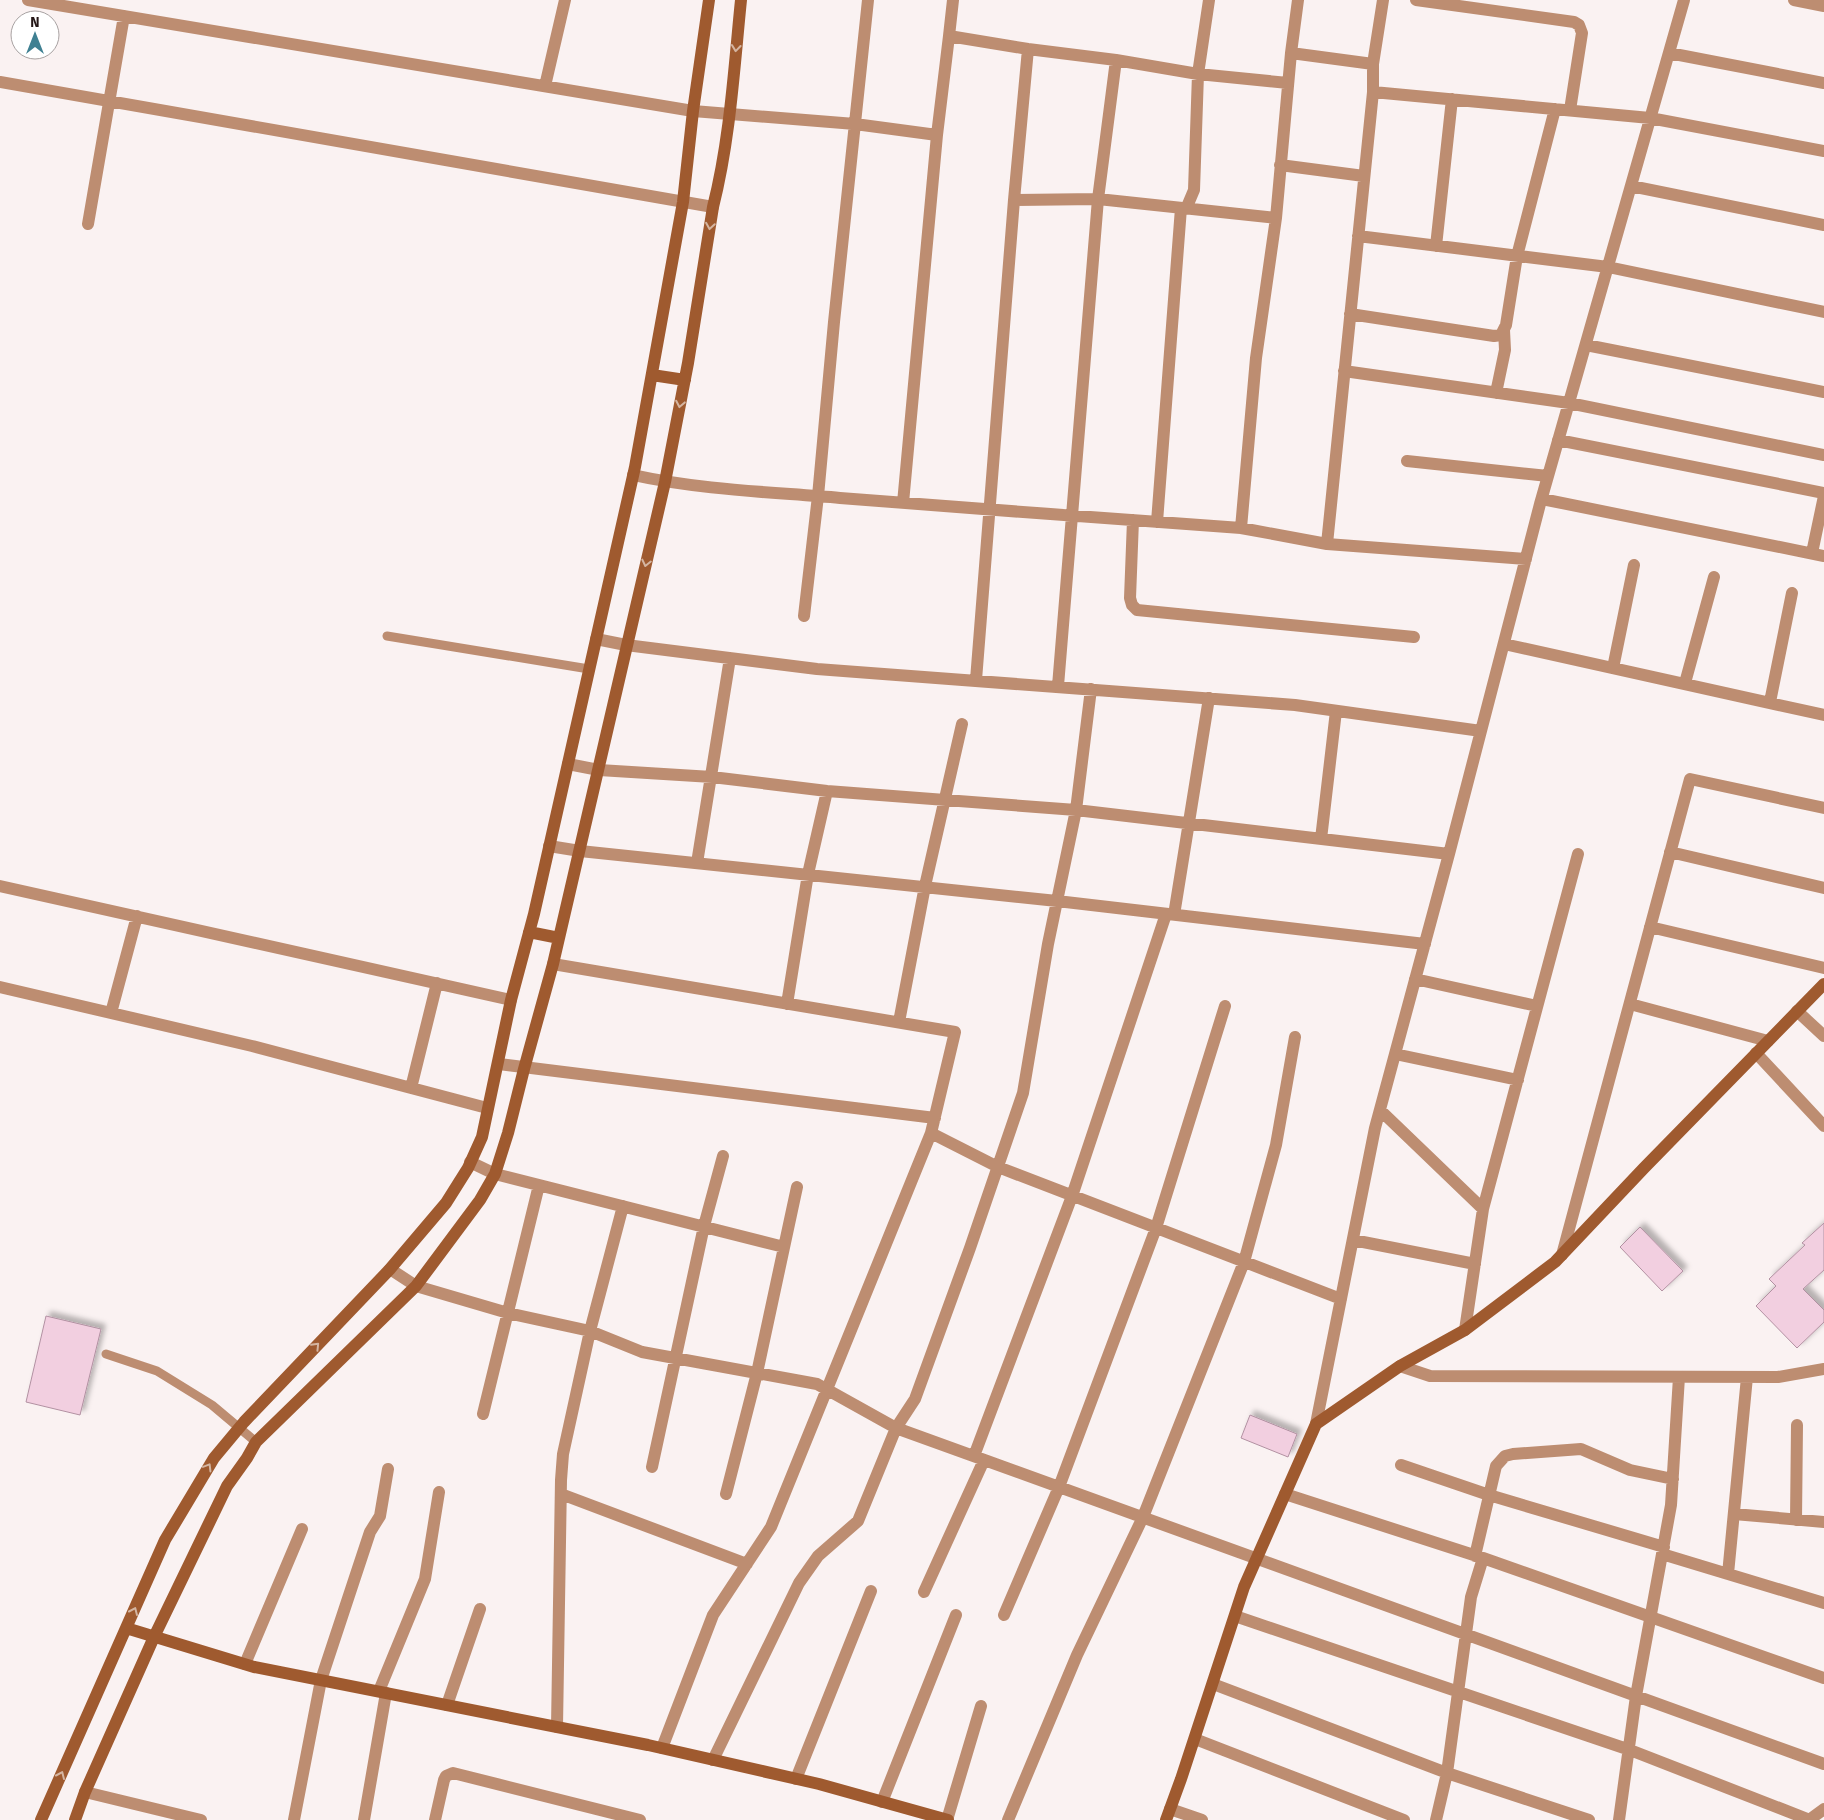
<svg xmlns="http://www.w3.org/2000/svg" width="1824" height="1820" viewBox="0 0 1824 1820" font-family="'Fira Sans',sans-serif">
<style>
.building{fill:#f2cfe0;stroke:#b291a2;filter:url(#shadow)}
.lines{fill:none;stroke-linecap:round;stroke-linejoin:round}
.lane{stroke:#bd8d71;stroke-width:9}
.street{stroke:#bd8d71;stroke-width:12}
.secondary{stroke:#9f5a2f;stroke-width:12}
.oneway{stroke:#d4b5a1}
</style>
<defs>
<filter id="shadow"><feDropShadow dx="4.5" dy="-4.5" stdDeviation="2.5" flood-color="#0004"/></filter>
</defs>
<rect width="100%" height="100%" fill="#faf2f2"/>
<path class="building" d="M1824 1223V1270L1803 1289 1824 1310V1322L1797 1348 1756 1306 1776 1286 1769 1279 1805 1245 1802 1243Z
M1640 1227 1683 1271 1662 1291 1620 1247Z
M46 1316 101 1329 80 1415 26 1402Z
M1250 1415 1297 1434 1288 1457 1241 1438Z"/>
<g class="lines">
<path class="lane" d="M387 636 589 669
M106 1354 157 1371 212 1405 256 1442"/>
<path class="street" d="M28 0 693 111 855 124 937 135
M1416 0 1574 22 1579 25 1582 33 1570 110
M1794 0 1824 6
M949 36 953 0
M1291 53 1298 0
M1669 53 1824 83
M1373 64 1383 0
M0 82 713 207
M545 86 565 0
M1280 165 1364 176
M1631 186 1824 225
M1014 200 1028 49
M1186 209 1194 190 1198 74 1209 0
M88 224 124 16
M1358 236 1608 267 1824 312
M1436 246 1452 99
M1350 314 1494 336 1501 335 1506 325 1517 256 1555 109
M1586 345 1824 392
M1344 371 1569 403 1824 455
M1496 393 1505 350 1504 330
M1558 440 1824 493
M1407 461 1548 476
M633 475C701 490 772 492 840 498 974 509 1107 518 1241 528L1256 358 1276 218 1291 53 1373 64V92L1650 118 1824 151
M1542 499 1824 556
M903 503 937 135 949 36 1028 49 1116 60
M1133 520 1130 598 1132 605 1137 610 1414 637
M1157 522 1181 208
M1241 528 1327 544 1373 92
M1327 544 1526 559
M1812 553 1824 496
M804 616 818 496 834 322 868 0
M596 639 626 645 817 669 1295 705 1481 731
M1504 644 1824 715
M1613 668 1634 565
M976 680 1014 200 1098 199 1116 60 1198 74 1288 83
M1685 683 1714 577
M1058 686 1098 199 1276 218
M1770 702 1792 593
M568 764 599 770 712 777 827 791 1076 810 1449 854
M1321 839 1336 711
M549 846 580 851 1057 901 1425 944
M1670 852 1824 888
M697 863 730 658
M0 886 511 1000
M1174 915 1209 698
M1650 927 1824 968
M553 964 955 1032 931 1133 998 1167 1341 1299
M1415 979 1537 1006
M0 987 252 1046 487 1108
M787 1004 808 874 827 791
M1630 1004 1768 1041
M1797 1011 1824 1036
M111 1013 137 916
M899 1022 925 886 962 724
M1756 1053 1824 1126
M1395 1054 1518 1080
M499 1064 935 1118
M411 1088 437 983
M1380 1110 1483 1209 1578 854
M470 1162 495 1174 784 1247
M1353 1240 1475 1264
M1562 1255 1690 779 1824 808
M390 1269 416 1286 508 1313 590 1331 642 1352 817 1384 896 1428 915 1399 970 1248 1023 1093 1048 944 1076 810 1091 689
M1465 1330 1483 1209
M1400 1366 1430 1376 1778 1377 1824 1369
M483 1414 539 1185
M1316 1424 1375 1128 1449 854 1540 504 1684 0
M974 1456 1072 1196 1166 914
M1401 1465 1489 1495 1664 1547
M652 1467 704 1226 723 1156
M561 1494 747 1564
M726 1494 757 1373 797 1187
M1285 1494 1483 1558
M1734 1514 1824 1522
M1796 1520 1797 1425
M1662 1554 1824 1603
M1475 1556 1496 1466 1505 1456 1513 1454 1581 1449 1630 1470 1673 1479
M1728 1574 1747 1377
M924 1592 984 1460
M1004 1615 1059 1487 1156 1228 1225 1006
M1235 1616 1630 1750 1810 1820
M245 1664 302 1529
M1213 1684 1447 1773 1589 1820
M379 1691 425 1579 439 1492
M447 1705 480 1609
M557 1727 561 1480 563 1454 590 1331 623 1206
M1195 1739 1404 1820
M662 1748 713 1615 771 1527 931 1133
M713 1760 799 1583 818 1556 858 1521 896 1428 1824 1764
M796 1779 871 1591
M85 1792 201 1820
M882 1802 956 1615
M1170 1809 1202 1820
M294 1820 321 1680 370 1532 380 1516 388 1469
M364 1820 386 1693
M435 1820 444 1780 446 1776 453 1773 640 1820
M947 1820 981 1706
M1008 1820 1077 1655 1143 1517 1244 1262 1276 1145 1295 1037
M1436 1820 1447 1773 1471 1597 1483 1558 1824 1678
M1619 1820 1636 1696 1671 1505 1679 1377
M1809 1820 1824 1809"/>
<path class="secondary" d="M652 375 685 380
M529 932 559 938
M126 1628 254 1667 648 1745 819 1784 948 1820
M41 1820 165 1540 214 1458 244 1422 390 1269 446 1203 468 1168 482 1137 511 1000 534 914 635 467 683 202 693 111 709 0
M75 1820 85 1792 154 1637 227 1486 247 1458 256 1442 416 1286 480 1200 495 1174 508 1133 524 1069 553 964 665 482 688 363 713 207C730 140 734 69 741 0
M1166 1820 1181 1779 1244 1587 1316 1424 1400 1366 1465 1330 1555 1262 1644 1168 1824 984"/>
</g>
<defs><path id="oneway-chevron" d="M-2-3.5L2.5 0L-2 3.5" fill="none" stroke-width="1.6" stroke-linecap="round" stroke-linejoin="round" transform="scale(1.25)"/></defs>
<g class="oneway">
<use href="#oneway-chevron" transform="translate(736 48) rotate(96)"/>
<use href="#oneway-chevron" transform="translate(710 226) rotate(99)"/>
<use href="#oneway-chevron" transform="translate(680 404) rotate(101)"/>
<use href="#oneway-chevron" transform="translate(646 563) rotate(103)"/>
<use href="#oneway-chevron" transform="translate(316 1346) rotate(-46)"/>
<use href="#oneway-chevron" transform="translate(208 1467) rotate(-59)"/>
<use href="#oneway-chevron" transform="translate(134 1611) rotate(-66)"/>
<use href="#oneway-chevron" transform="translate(61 1775) rotate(-66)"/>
</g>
<g transform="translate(35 35)"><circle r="24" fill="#ffffff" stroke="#a8a2a2"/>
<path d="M0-4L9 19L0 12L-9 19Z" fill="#3f8092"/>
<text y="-8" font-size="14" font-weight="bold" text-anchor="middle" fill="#251717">N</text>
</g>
</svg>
